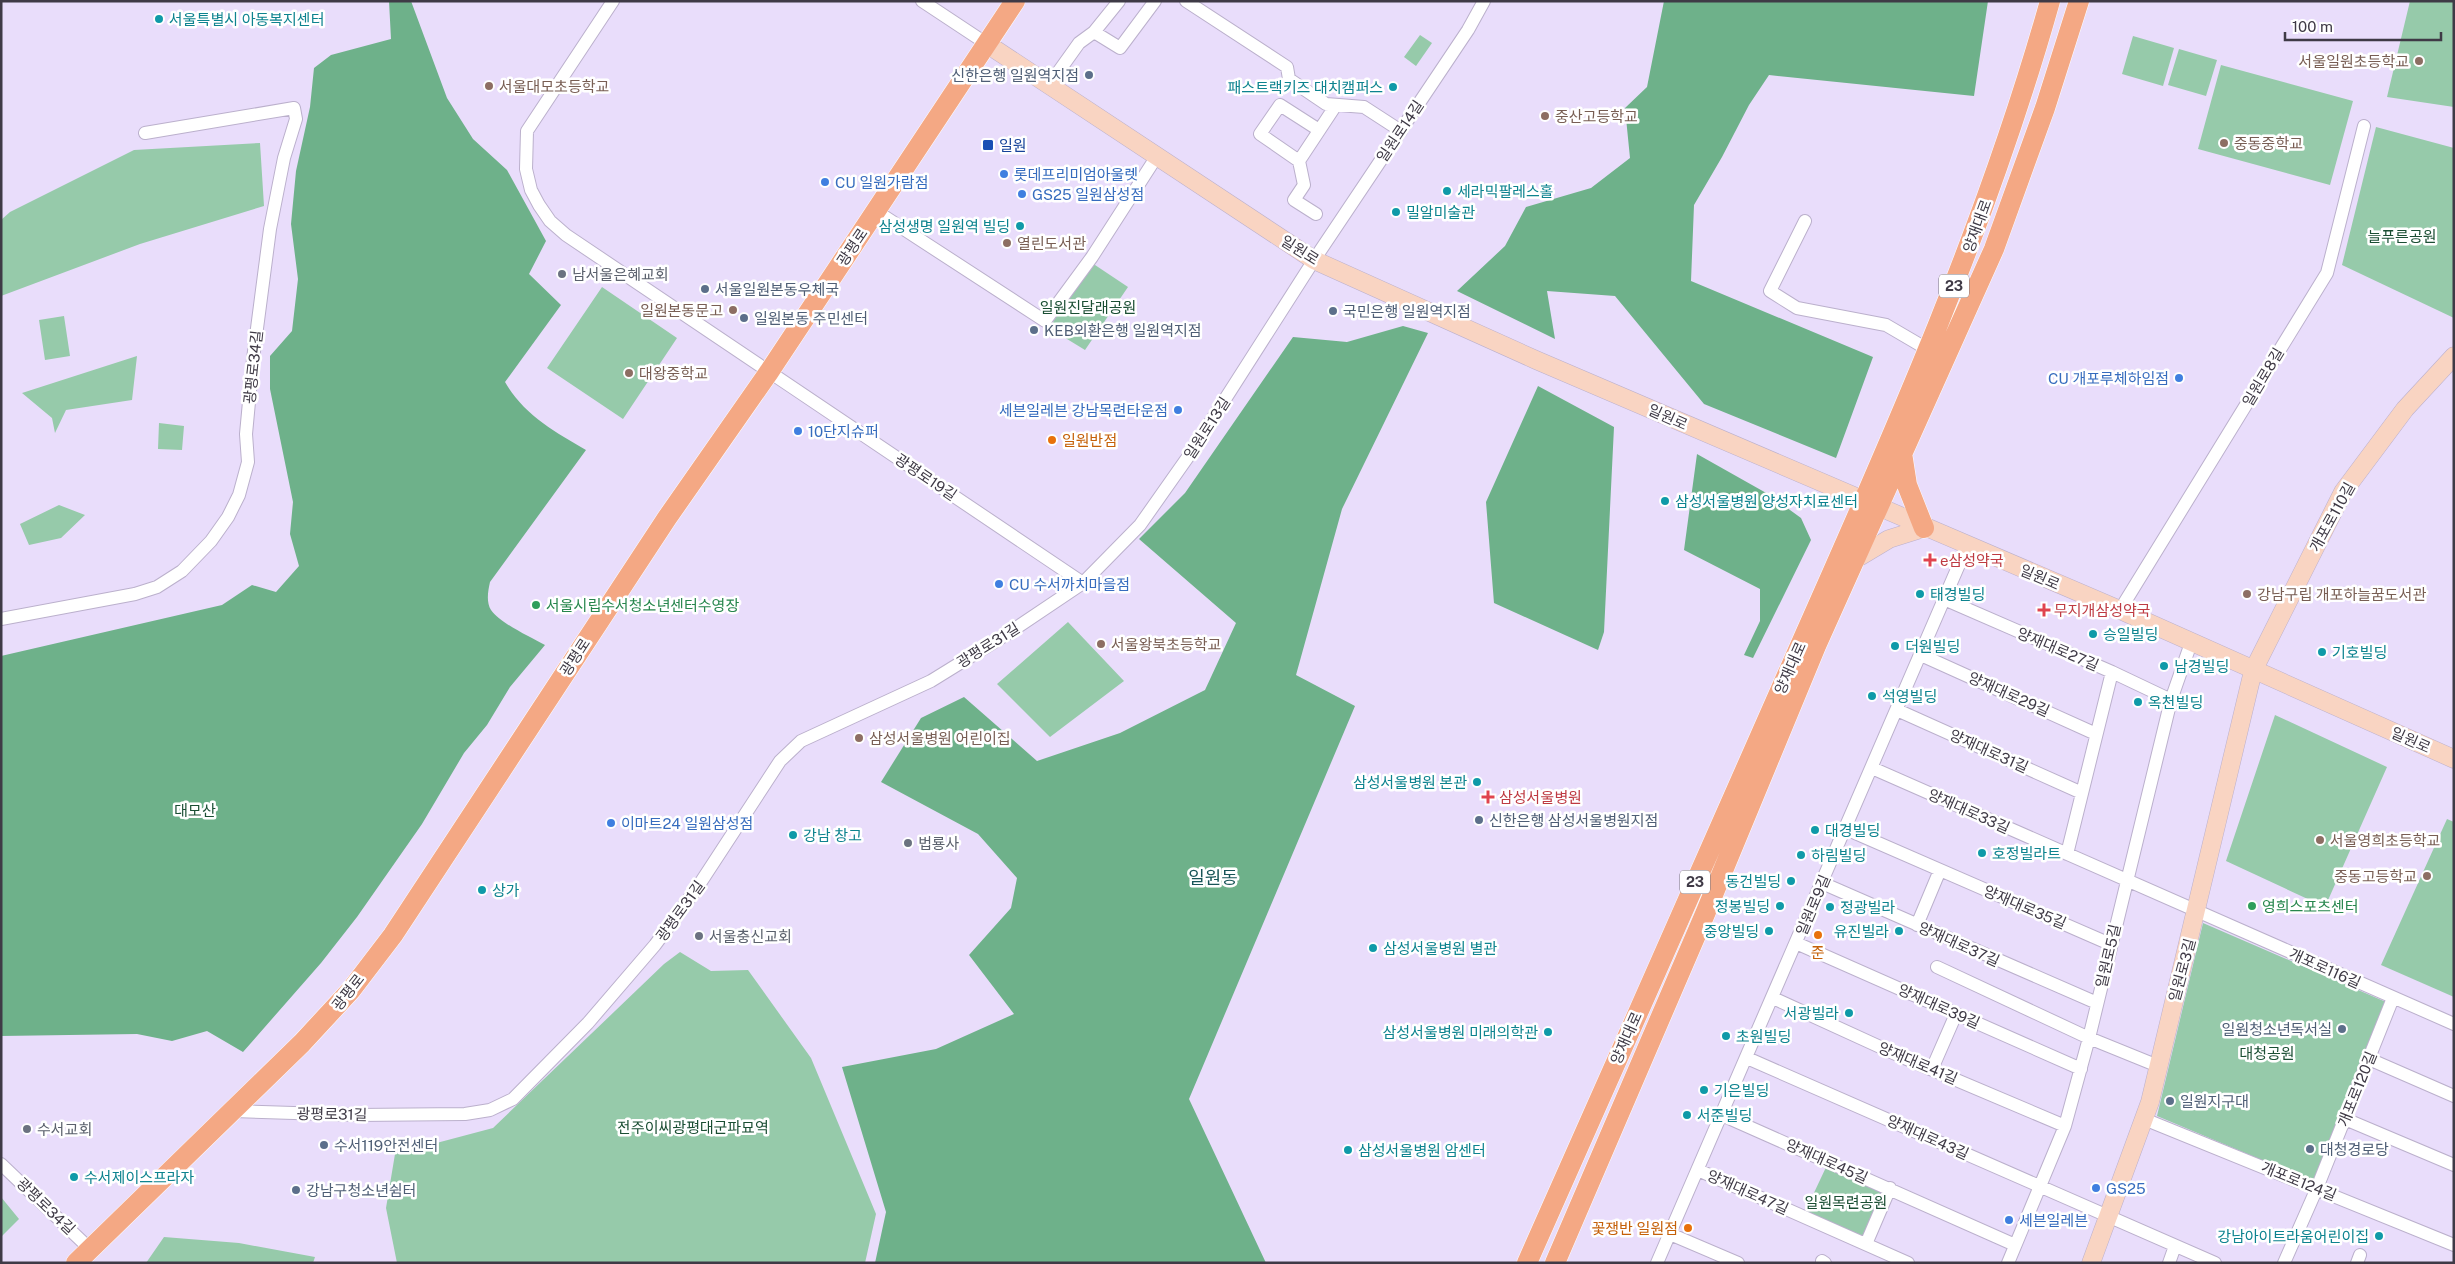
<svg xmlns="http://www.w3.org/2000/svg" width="2455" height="1264" viewBox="0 0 2455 1264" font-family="'Public Sans','Noto Sans KR',sans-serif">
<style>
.green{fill:#96caaa}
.forest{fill:#6eb18a}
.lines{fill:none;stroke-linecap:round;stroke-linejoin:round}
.street-casing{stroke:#bbb0cc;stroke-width:14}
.secondary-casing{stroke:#bbb0cc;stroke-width:19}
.primary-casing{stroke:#fff;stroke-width:21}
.street{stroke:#fff;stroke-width:12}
.secondary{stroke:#f9d4c2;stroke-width:18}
.primary{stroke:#f4a884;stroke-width:20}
.culture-dot{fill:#0f9aa8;stroke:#fff;stroke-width:2}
.education-dot{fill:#8d6e63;stroke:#fff;stroke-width:2}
.service-dot{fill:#5c6f8a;stroke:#fff;stroke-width:2}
.transit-dot{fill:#1a4fb4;stroke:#fff;stroke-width:2}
.shop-dot{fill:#3f7fe0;stroke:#fff;stroke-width:2}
.worship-dot{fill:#6b7280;stroke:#fff;stroke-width:2}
.food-dot{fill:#e8710a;stroke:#fff;stroke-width:2}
.health-dot{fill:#e0444e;stroke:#fff;stroke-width:2}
.leisure-dot{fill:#2e9e5b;stroke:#fff;stroke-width:2}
.labels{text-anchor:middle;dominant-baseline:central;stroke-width:5;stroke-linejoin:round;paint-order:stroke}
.shield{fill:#fff;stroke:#79757e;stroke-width:1}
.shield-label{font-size:14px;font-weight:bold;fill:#3f3a46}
.culture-label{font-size:15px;fill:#0d838f;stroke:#fff;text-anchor:start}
.education-label{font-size:15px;fill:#785e54;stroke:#fff;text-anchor:start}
.service-label{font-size:15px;fill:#4e5e75;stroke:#fff;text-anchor:start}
.street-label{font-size:15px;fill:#3f3a46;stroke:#fff}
.transit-label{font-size:15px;fill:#164399;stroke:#fff;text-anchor:start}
.shop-label{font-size:15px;fill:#366cbe;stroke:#fff;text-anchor:start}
.park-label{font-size:15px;fill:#1a4e33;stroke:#fff}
.worship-label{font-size:15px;fill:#5b616d;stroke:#fff;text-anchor:start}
.food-label{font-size:15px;fill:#c56008;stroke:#fff;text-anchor:start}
.health-label{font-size:15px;fill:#be3a42;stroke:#fff;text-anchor:start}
.leisure-label{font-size:15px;fill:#27864d;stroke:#fff;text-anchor:start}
.quarter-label{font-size:18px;fill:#185558;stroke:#fff}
</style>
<rect width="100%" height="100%" fill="#e9ddfb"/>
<path class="green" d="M2410 1H2454V107L2387 97Z
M1420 35 1432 43 1416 66 1404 57Z
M2133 36 2174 48 2163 86 2122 74Z
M2179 49 2217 60 2206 96 2168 85Z
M2221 65 2353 101 2330 185 2198 149Z
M2376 127 2454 148V318L2342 265Z
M260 143 264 206 140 244 1 296V220L10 212 134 150Z
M1092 263 1128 287 1085 350 1049 328Z
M602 287 677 338 623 419 547 368Z
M64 316 70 356 45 360 39 320Z
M137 356 132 400 66 410 55 433 52 418 22 393Z
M159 423 184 426 182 450 158 449Z
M59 505 85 515 61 538 29 545 20 524Z
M1068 622 1124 681 1050 737 997 684Z
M2275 715 2387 767 2325 907 2226 861Z
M2447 819 2454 822V997L2381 965Z
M2203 923 2386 1002 2314 1182 2157 1116Z
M680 952 711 971 748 970 811 1058 876 1214 865 1263H397L386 1208 395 1154 493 1128 664 964Z
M1828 1163 1887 1190 1864 1241 1804 1214Z
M1 1197 19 1219 1 1237Z
M164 1237 239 1243 315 1257 313 1263H146Z"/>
<path class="forest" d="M389 1H411L447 98 473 139 507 170 546 241 529 274 561 305 505 382C523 414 555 432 586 450L490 582C488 591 486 602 491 610 500 623 530 637 545 645L510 687 487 725 464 753 422 824 357 917 321 963 243 1052 207 1031 172 1041 137 1034 1 1036V656L222 605 252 585 276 592 299 566 290 534 293 502 270 389V356L292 331 298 279 291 224 296 171 310 107 314 68 331 55 391 39Z
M1664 1H1988L1974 96 1769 75 1749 105 1722 157 1694 205 1691 281 1873 357 1836 458 1704 404 1615 296 1547 291 1555 339 1457 291 1505 246 1526 207 1591 188 1630 158 1625 108 1647 87Z
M1403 326 1428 333 1342 509 1296 675 1355 706 1189 1099 1266 1263H875L886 1212 842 1067 936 1049 1014 1014 969 955 1011 908 1017 878 978 834 881 782 921 718 964 697 1037 761 1120 733 1205 690 1236 623 1139 539 1185 493 1293 337 1347 342Z
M1538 386 1614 427 1604 632 1598 650 1494 603 1486 502Z
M1697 454 1768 494 1801 518 1811 540 1753 658 1744 655 1760 621V589L1684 550Z"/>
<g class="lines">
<defs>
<path id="street" d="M613 1 527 131 526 169 531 190 539 205 550 221 566 235 1083 583
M922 1 987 44
M1186 1 1287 67 1289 79 1326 104 1364 107 1401 131
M1094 32 1119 1
M1049 85 1079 43 1094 32 1120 48 1155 1
M1319 130 1280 105 1260 134 1299 161 1336 105
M1299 161 1304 185 1294 200 1316 214
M876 211 1045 321 1092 257 1157 156
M1805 221 1770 291 1797 308 1886 325 1927 349
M1944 599 2112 672 2171 700
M2120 610 2327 273 2364 126
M1 619 135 594 157 587 182 571 211 541 228 517 239 495 248 462 246 434 253 359 270 229 284 158 296 119 294 108 145 133
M1921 655 2096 734
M1897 710 2082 793
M1872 768 2454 1024
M1846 829 2110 944
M2067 854 2112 672
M1822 883 2097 1003
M1917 925 1940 870
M1796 943 2081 1069
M1937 967 2089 1038 2158 1066
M1773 998 1902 1057 2065 1126
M1747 1058 2215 1263
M2369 1059 2454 1096
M1932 1069 1956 1014
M233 1111 357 1115 465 1114 490 1110 513 1099 588 1023 655 945 697 888 780 761 801 741 931 681 1007 634 1083 583 1140 525 1190 454 1314 260 1468 30 1484 1
M1722 1115 2015 1245
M2144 1119 2454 1245
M2345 1119 2454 1165
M1 1164 90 1249
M1698 1170 1908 1263
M1670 1234 1738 1263
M1866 1244 1890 1188
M1822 1261 1825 1263
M1657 1263 1967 546
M2008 1263 2065 1126 2089 1038 2171 700 2191 643
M2169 1263 2175 1246
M2284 1263 2317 1188 2393 998
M2357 1263 2360 1255"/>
<path id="secondary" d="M987 44 1314 260 1536 360 2120 610 2454 759
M1854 560 1889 539 1924 528
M2091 1263 2150 1102 2253 671 2343 492 2405 409 2454 356"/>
<path id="primary" d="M1902 453 1907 485 1924 528
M76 1263 302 1043 351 990 393 935 667 518 769 372 1015 1
M1527 1263C1619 1056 1711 848 1802 641 1895 432 1988 222 2050 1
M1555 1263 1705 914 1816 646 1994 249 2045 108 2079 1"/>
</defs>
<use href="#street" class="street-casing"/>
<use href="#secondary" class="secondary-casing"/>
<use href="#primary" class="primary-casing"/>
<use href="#street" class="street"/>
<use href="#secondary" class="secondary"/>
<use href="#primary" class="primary"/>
</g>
<g class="culture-dot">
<circle cx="159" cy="19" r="5"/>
<circle cx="1393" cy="87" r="5"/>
<circle cx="1447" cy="191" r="5"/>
<circle cx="1396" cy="212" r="5"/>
<circle cx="1020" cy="226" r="5"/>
<circle cx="1665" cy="501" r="5"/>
<circle cx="1920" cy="594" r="5"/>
<circle cx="2093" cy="634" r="5"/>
<circle cx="1895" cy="646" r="5"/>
<circle cx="2322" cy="652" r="5"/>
<circle cx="2164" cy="666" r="5"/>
<circle cx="1872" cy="696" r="5"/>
<circle cx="2138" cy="702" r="5"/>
<circle cx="1477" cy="782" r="5"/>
<circle cx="1815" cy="830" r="5"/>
<circle cx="793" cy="835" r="5"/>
<circle cx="1982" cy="853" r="5"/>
<circle cx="1801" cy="855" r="5"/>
<circle cx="1791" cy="881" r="5"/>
<circle cx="482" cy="890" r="5"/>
<circle cx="1780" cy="906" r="5"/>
<circle cx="1830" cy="907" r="5"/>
<circle cx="1769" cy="931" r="5"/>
<circle cx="1899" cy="931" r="5"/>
<circle cx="1373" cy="948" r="5"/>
<circle cx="1849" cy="1013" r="5"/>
<circle cx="1548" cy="1032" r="5"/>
<circle cx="1726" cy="1036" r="5"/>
<circle cx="1704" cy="1090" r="5"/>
<circle cx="1687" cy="1115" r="5"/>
<circle cx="1348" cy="1150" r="5"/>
<circle cx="74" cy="1177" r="5"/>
<circle cx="2379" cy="1236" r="5"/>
</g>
<g class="education-dot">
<circle cx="2419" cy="61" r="5"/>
<circle cx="489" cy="86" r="5"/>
<circle cx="1545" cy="116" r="5"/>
<circle cx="2224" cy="143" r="5"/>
<circle cx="1007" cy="243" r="5"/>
<circle cx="733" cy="310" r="5"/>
<circle cx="629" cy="373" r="5"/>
<circle cx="2247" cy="594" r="5"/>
<circle cx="1101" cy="644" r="5"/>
<circle cx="859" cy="738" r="5"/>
<circle cx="2320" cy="840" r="5"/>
<circle cx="2427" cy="876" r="5"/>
</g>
<g class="service-dot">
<circle cx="1089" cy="75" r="5"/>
<circle cx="705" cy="289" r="5"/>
<circle cx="1333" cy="311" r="5"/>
<circle cx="744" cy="318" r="5"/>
<circle cx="1034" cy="330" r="5"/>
<circle cx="1479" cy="820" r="5"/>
<circle cx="2342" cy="1029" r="5"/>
<circle cx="2170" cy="1101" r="5"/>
<circle cx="324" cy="1145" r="5"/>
<circle cx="2310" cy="1149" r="5"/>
<circle cx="296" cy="1190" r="5"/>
</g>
<rect class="transit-dot" x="982" y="139" width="12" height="12" rx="2.5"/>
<g class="shop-dot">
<circle cx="1004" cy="174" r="5"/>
<circle cx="825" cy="182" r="5"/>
<circle cx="1022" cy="194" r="5"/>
<circle cx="2179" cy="378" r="5"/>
<circle cx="1178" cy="410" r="5"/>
<circle cx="798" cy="431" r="5"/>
<circle cx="999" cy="584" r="5"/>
<circle cx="611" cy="823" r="5"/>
<circle cx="2096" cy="1188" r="5"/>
<circle cx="2009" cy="1220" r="5"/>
</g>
<g class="worship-dot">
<circle cx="562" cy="274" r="5"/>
<circle cx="908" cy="843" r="5"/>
<circle cx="699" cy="936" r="5"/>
<circle cx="27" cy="1129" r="5"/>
</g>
<g class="food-dot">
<circle cx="1052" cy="440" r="5"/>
<circle cx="1818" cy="935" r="5"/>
<circle cx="1688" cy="1228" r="5"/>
</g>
<g class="health-dot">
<path d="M1927.5 552.5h5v5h5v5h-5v5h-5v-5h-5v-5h5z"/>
<path d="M2041.5 602.5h5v5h5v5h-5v5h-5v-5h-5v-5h5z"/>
<path d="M1485.5 789.5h5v5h5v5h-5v5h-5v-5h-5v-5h5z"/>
</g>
<g class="leisure-dot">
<circle cx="536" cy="605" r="5"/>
<circle cx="2252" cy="906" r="5"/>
</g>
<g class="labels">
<g class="shield">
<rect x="1939" y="274.5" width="30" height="23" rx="4"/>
<rect x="1680" y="870.5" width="30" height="23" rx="4"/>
</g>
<g class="shield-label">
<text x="1954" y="286">23</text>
<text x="1695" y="882">23</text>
</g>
<g class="culture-label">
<text x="169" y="19">서울특별시 아동복지센터</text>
<text x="1383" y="87" text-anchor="end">패스트랙키즈 대치캠퍼스</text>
<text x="1457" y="191">세라믹팔레스홀</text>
<text x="1406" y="212">밀알미술관</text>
<text x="1010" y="226" text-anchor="end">삼성생명 일원역 빌딩</text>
<text x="1675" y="501">삼성서울병원 양성자치료센터</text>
<text x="1930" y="594">태경빌딩</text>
<text x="2103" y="634">승일빌딩</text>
<text x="1905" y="646">더원빌딩</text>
<text x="2332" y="652">기호빌딩</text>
<text x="2174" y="666">남경빌딩</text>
<text x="1882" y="696">석영빌딩</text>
<text x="2148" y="702">옥천빌딩</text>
<text x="1467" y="782" text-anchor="end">삼성서울병원 본관</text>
<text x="1825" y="830">대경빌딩</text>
<text x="803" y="835">강남 창고</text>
<text x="1992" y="853">호정빌라트</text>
<text x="1811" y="855">하림빌딩</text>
<text x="1781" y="881" text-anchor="end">동건빌딩</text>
<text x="492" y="890">상가</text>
<text x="1770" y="906" text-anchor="end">정봉빌딩</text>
<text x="1840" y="907">정광빌라</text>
<text x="1759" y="931" text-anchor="end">중앙빌딩</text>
<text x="1889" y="931" text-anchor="end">유진빌라</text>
<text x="1383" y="948">삼성서울병원 별관</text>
<text x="1839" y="1013" text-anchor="end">서광빌라</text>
<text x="1538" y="1032" text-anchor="end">삼성서울병원 미래의학관</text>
<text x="1736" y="1036">초원빌딩</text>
<text x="1714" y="1090">기은빌딩</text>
<text x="1697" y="1115">서준빌딩</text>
<text x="1358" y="1150">삼성서울병원 암센터</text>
<text x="84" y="1177">수서제이스프라자</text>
<text x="2369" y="1236" text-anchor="end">강남아이트라움어린이집</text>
</g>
<g class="education-label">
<text x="2409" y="61" text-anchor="end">서울일원초등학교</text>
<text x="499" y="86">서울대모초등학교</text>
<text x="1555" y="116">중산고등학교</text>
<text x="2234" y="143">중동중학교</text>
<text x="1017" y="243">열린도서관</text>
<text x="723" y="310" text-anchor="end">일원본동문고</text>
<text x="639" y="373">대왕중학교</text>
<text x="2257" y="594">강남구립 개포하늘꿈도서관</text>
<text x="1111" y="644">서울왕북초등학교</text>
<text x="869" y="738">삼성서울병원 어린이집</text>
<text x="2330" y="840">서울영희초등학교</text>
<text x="2417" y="876" text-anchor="end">중동고등학교</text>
</g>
<g class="service-label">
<text x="1079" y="75" text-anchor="end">신한은행 일원역지점</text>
<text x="715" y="289">서울일원본동우체국</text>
<text x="1343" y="311">국민은행 일원역지점</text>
<text x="754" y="318">일원본동 주민센터</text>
<text x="1044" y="330">KEB외환은행 일원역지점</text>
<text x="1489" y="820">신한은행 삼성서울병원지점</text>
<text x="2332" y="1029" text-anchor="end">일원청소년독서실</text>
<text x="2180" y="1101">일원지구대</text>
<text x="334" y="1145">수서119안전센터</text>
<text x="2320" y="1149">대청경로당</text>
<text x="306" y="1190">강남구청소년쉼터</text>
</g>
<g class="street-label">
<text transform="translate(1400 131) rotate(-56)">일원로14길</text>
<text transform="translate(1977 226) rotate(-70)">양재대로</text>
<text transform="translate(852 247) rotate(-56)">광평로</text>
<text transform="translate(1300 250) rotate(32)">일원로</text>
<text transform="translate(253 367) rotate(-84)">광평로34길</text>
<text transform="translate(2263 377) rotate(-59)">일원로8길</text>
<text transform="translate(1668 417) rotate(24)">일원로</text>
<text transform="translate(1207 428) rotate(-57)">일원로13길</text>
<text transform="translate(926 477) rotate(34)">광평로19길</text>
<text transform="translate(2332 517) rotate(-61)">개포로110길</text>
<text transform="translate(2040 577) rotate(23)">일원로</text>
<text transform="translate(988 645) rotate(-32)">광평로31길</text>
<text transform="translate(2058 649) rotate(23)">양재대로27길</text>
<text transform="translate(575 657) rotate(-57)">광평로</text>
<text transform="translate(1790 668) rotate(-66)">양재대로</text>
<text transform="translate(2009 694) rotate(24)">양재대로29길</text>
<text transform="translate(2411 740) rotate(24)">일원로</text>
<text transform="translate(1989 751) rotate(24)">양재대로31길</text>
<text transform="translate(1969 811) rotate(24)">양재대로33길</text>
<text transform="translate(1813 905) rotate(-67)">일원로9길</text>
<text transform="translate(2025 907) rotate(23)">양재대로35길</text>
<text transform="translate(680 911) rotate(-54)">광평로31길</text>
<text transform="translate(1959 944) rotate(24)">양재대로37길</text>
<text transform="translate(2108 956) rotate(-77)">일원로5길</text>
<text transform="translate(2325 968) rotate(24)">개포로116길</text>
<text transform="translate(2182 970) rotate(-75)">일원로3길</text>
<text transform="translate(348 992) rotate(-52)">광평로</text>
<text transform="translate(1939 1006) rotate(24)">양재대로39길</text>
<text transform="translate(1626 1038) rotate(-66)">양재대로</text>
<text transform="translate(1918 1063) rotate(23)">양재대로41길</text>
<text transform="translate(2357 1089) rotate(-68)">개포로120길</text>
<text transform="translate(332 1114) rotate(1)">광평로31길</text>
<text transform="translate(1928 1137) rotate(24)">양재대로43길</text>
<text transform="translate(1827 1161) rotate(24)">양재대로45길</text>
<text transform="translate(2299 1181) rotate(22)">개포로124길</text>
<text transform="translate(1748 1192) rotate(24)">양재대로47길</text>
<text transform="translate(46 1206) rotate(44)">광평로34길</text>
</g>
<g class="transit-label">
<text x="999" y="145">일원</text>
</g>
<g class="shop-label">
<text x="1014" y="174">롯데프리미엄아울렛</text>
<text x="835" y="182">CU 일원가람점</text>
<text x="1032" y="194">GS25 일원삼성점</text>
<text x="2169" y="378" text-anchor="end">CU 개포루체하임점</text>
<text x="1168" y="410" text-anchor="end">세븐일레븐 강남목련타운점</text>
<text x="808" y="431">10단지슈퍼</text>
<text x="1009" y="584">CU 수서까치마을점</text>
<text x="621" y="823">이마트24 일원삼성점</text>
<text x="2106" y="1188">GS25</text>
<text x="2019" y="1220">세븐일레븐</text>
</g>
<g class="park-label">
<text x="2402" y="236">늘푸른공원</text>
<text x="1088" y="307">일원진달래공원</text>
<text x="195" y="810">대모산</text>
<text x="2267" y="1053">대청공원</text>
<text x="693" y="1127">전주이씨광평대군파묘역</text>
<text x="1846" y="1202">일원목련공원</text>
</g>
<g class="worship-label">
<text x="572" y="274">남서울은혜교회</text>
<text x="918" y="843">법룡사</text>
<text x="709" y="936">서울충신교회</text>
<text x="37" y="1129">수서교회</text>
</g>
<g class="food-label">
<text x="1062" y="440">일원반점</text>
<text x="1818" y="952" text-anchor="middle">준</text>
<text x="1678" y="1228" text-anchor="end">꽃쟁반 일원점</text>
</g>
<g class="health-label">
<text x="1940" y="560">e삼성약국</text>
<text x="2054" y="610">무지개삼성약국</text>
<text x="1499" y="797">삼성서울병원</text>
</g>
<g class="leisure-label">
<text x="546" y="605">서울시립수서청소년센터수영장</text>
<text x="2262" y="906">영희스포츠센터</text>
</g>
<g class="quarter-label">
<text x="1213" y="877">일원동</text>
</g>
</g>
<rect width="2455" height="1264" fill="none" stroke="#3f3a46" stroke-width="5"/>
<path d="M2285 32v8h156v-8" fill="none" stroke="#3f3a46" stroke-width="2.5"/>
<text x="2292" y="32" font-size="15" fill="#3f3a46" stroke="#ffffff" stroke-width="4" paint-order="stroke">100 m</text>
</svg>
